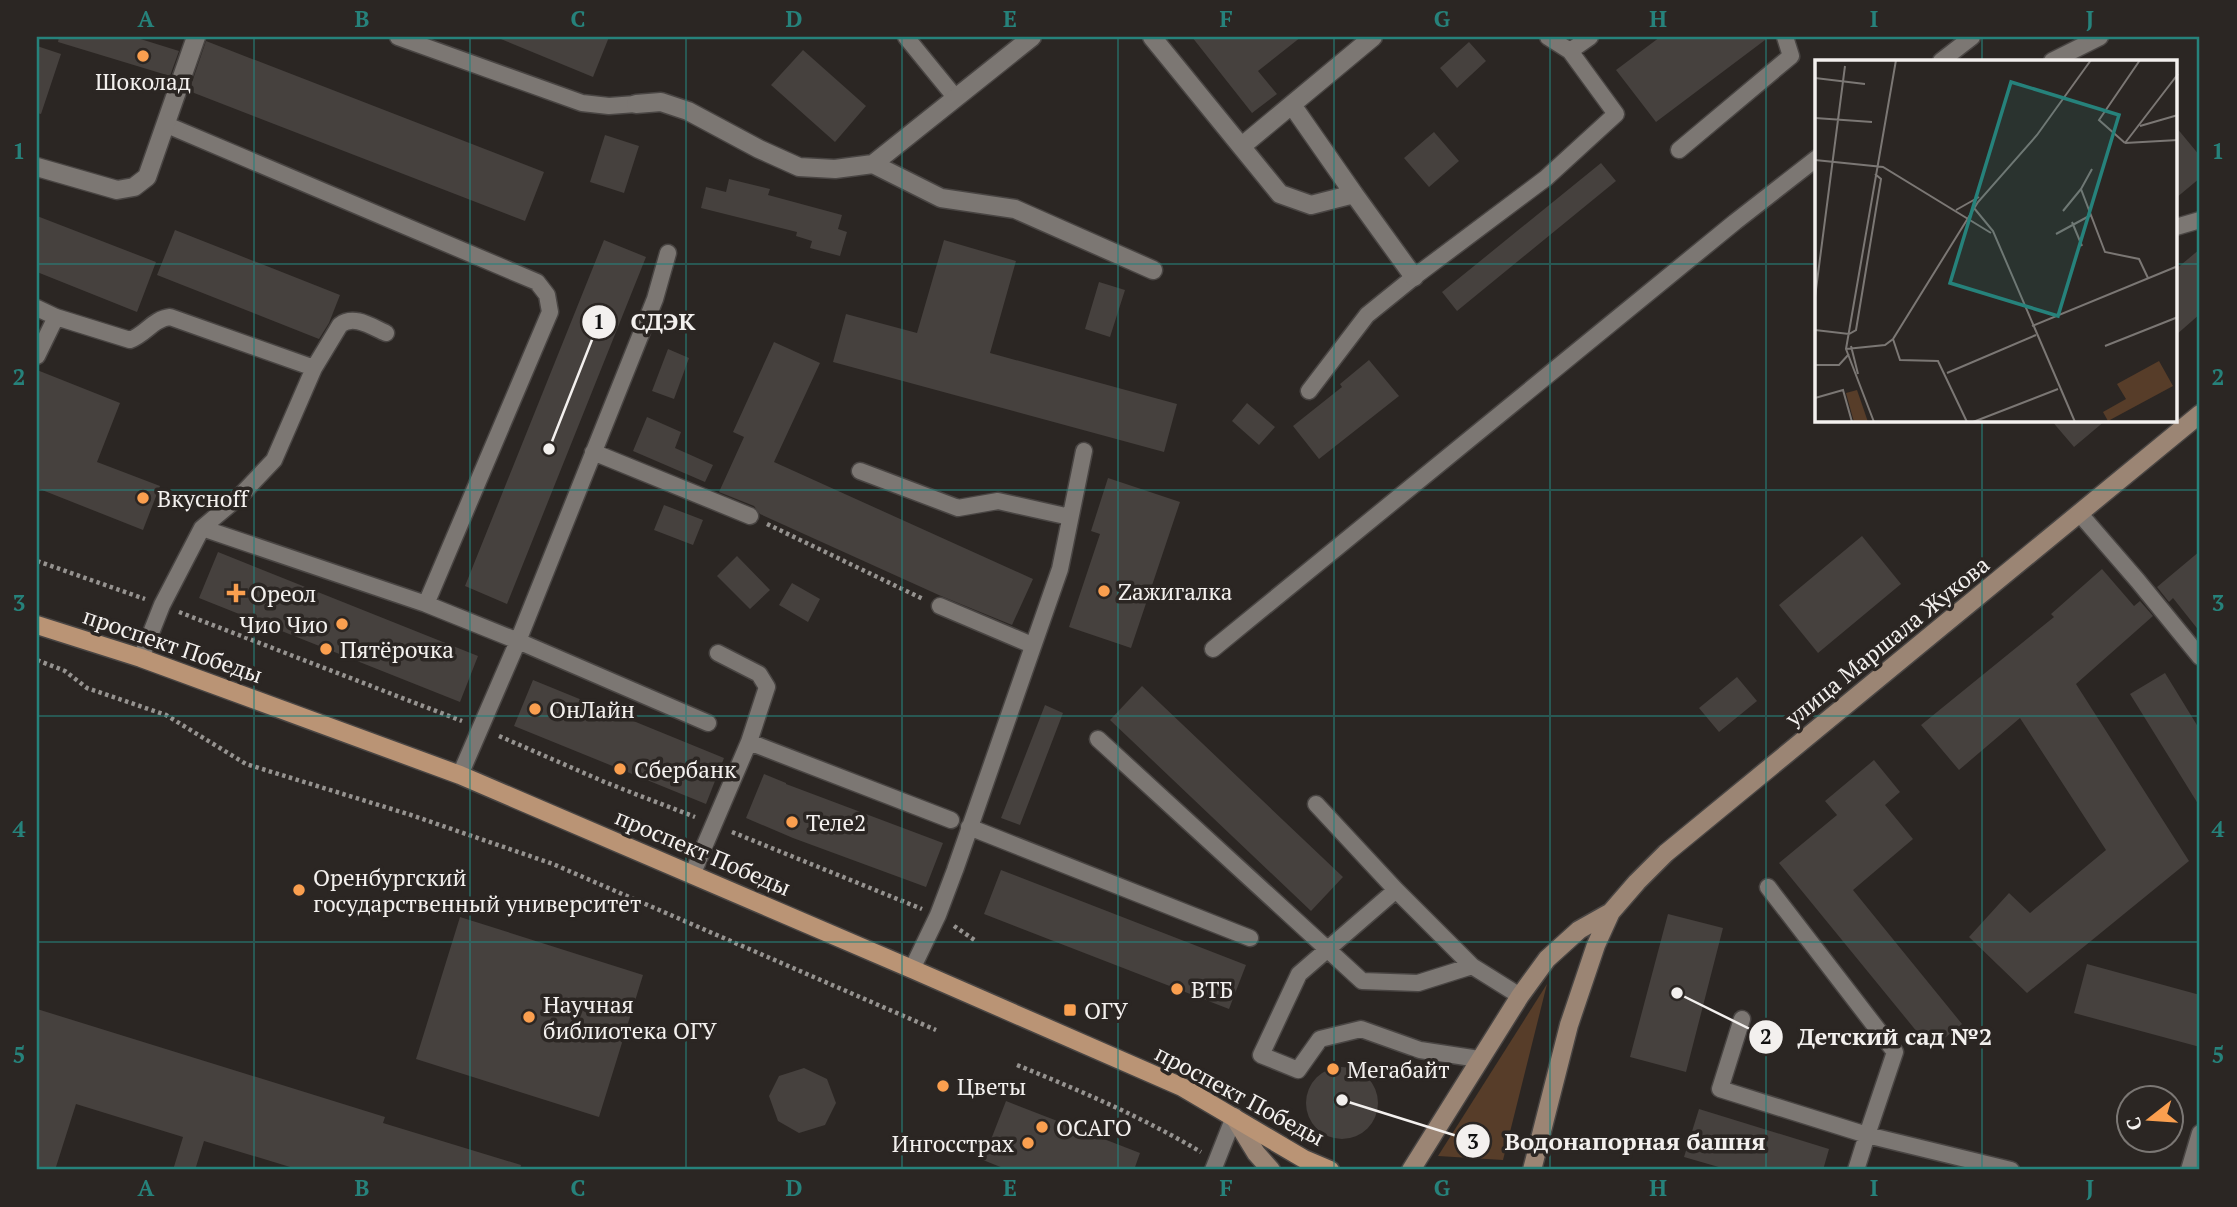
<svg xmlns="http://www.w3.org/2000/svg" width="2237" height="1207" viewBox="0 0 2237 1207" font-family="'PT Serif',serif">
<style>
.green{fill:#573d29}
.building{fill:#46413e}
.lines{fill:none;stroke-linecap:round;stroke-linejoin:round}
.lane-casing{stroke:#494543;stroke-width:19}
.street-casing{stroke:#494543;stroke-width:21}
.secondary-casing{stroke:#494543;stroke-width:21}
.primary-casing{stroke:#494543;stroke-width:21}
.path{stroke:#969390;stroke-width:4.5;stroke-dasharray:3.5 3.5;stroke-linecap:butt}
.lane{stroke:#7c7773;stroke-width:16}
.street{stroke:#7c7773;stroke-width:18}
.secondary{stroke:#9b8574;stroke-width:18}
.primary{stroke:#ba9475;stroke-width:18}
.grid{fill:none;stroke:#26827b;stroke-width:2;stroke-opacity:0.55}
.poi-dot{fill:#fa9f4f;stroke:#2b2623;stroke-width:2.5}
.labels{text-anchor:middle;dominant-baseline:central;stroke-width:7;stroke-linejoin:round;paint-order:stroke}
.poi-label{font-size:23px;fill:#f3f0ee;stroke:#2b2623;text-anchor:start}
.street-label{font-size:23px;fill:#f3f0ee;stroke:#2b2623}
.inset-road{fill:none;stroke:#7b7774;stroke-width:2}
.view{fill:#26827b;fill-opacity:0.15;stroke:#26827b;stroke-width:3.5}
.inset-edge{fill:none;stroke:#f3f0ee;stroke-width:3.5}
.leader{fill:none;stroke:#f3f0ee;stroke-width:2.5}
.callout-dot{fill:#f3f0ee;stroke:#2b2623;stroke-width:2.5}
.mark-label{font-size:21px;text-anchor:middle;font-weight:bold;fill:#111}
.callout-label{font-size:24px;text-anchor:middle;font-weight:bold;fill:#f3f0ee;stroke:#2b2623;stroke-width:7;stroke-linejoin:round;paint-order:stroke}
.neatline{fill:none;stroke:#26827b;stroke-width:2.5}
.grid-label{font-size:23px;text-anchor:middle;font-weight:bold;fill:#26827b}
</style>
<rect width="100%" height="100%" fill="#2b2623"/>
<path class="green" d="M1547 984 1503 1160 1438 1156Z"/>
<path class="building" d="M59 37H134L179 51 170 76 58 42Z
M496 37H609L593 77Z
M1192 37H1301L1258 71 1277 94 1252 113Z
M1660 37H1769L1656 122 1616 70Z
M206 41 544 172 525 221 189 91Z
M1469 42 1486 61 1457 88 1440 68Z
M37 46 61 54 41 114 37 113Z
M803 50 866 106 835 142 771 85Z
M2176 127 2200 156V178L2176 198Z
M1434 132 1459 161 1429 187 1404 158Z
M605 135 639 146 624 193 590 182Z
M1601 163 1616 181 1457 311 1442 292Z
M729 179 770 189 768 195 842 215 838 229 847 232 840 256 810 248 812 241 796 236 797 232 701 208 706 187 726 192Z
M37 216 156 262 137 312 37 272Z
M175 230 340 295 329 323 319 339 157 275Z
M604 240 646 257 507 604 465 586Z
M944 240 1016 261 990 353 1177 404 1164 452 833 362 846 314 917 333Z
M2200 249V314L2176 335V269Z
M1099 282 1125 290 1110 337 1085 329Z
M774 342 820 363 774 462 1033 579 1012 625 941 596 760 514 754 506 719 492 744 437 733 432Z
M668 349 689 358 674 399 652 391Z
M1369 360 1399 396 1319 459 1293 426 1342 387 1340 384Z
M37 370 120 403 97 462 160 486 143 530 37 488Z
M1247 403 1275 427 1259 445 1232 421Z
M647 417 681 432 675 448 713 465 705 482 633 451Z
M2051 420H2106L2074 447Z
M1108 478 1180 502 1131 648 1069 627 1100 534 1091 531Z
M664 505 703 520 693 545 654 530Z
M1862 536 1901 584 1818 653 1779 605Z
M2200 551V632L2173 598 2169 602 2157 587Z
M218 552 478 656 460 702 199 598Z
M737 556 770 590 750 609 717 576Z
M2102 569 2134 606 2140 601 2153 616 2076 684 2189 861 2027 993 1969 937 2009 893 2030 913 2106 850 2020 718 1959 770 1921 725 2054 617 2051 614Z
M792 583 820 599 808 622 779 605Z
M2165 673 2200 730V807L2130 694Z
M1737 677 1757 701 1719 732 1699 708Z
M533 680 724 758 706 804 514 726Z
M1142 686 1343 877 1311 911 1110 720Z
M1045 705 1063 713 1020 825 1001 818Z
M1874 760 1900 792 1885 805 1913 839 1853 890 1962 1024 1931 1049 1779 863 1837 815 1825 801Z
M764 774 786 783V784L943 843 926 887 793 838 746 818Z
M1001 870 1246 965 1229 1009 984 914Z
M1668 914 1723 928 1686 1072 1630 1057Z
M460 917 643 975 599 1117 416 1059Z
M2087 964 2200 995V1047L2074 1013Z
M37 1009 385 1117 383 1123 521 1165 520 1170H300L204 1141 195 1170H173L183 1137 76 1104 55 1170H37Z
M1306 1103a36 36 0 1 1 72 0a36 36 0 1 1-72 0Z
M804 1068 827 1079 836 1103 825 1125 799 1133 778 1121 769 1096 779 1076Z
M1006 1101 1140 1153 1134 1170H1008L983 1160Z
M1699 1109 1829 1149 1823 1170H1729L1684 1157Z"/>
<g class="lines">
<defs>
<path id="lane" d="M398 37 582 103 609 106 636 104
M906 37 955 97
M1570 51 1590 37
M1941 61 1972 37
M2052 61 2100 37
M167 125 537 282 547 295 550 312 426 604
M1679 150 1791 56 1785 37
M2176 227 2200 220
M37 308 56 317 130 340C146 334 153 319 170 317L314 368 274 460 240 496 202 528 162 605 141 658
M37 356 56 317
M314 368 340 325C354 314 372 327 386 333
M1309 391 1367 315 1414 277 1546 178 1616 114 1570 51 1548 37
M593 452 750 516
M860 471 958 508 998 501 1070 517
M2080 514 2138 581 2200 657
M202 528 426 604 518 641 708 723
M940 606 1032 645
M1213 649 1735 222 1817 158
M1098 739 1362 981 1418 983 1472 966
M749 742 951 820
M460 775 518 641 655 299 668 253
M1316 804 1396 890 1472 966 1520 996
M969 827 1250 938
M692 875 749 742 767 687 759 674 718 653
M1396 890 1299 974 1261 1055 1298 1070 1320 1039 1361 1029 1420 1050 1479 1059
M912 969 938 915 955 870 1060 569 1084 451
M1742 1019 1720 1089 1867 1135 1895 1052 1768 887
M1213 1170 1234 1117
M1856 1170 1867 1135 2011 1170
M2189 1170 2200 1133"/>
<path id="street" d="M1152 37 1280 194 1311 205 1354 194 1414 277
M636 104 661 102 688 111 759 149 799 167 835 169 873 164 1032 37
M1292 105 1354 194
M1242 146 1373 37
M873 164 941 198 1015 209 1153 270
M37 167 117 190 134 187 147 177 196 37"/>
<path id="secondary" d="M1234 1117 1256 1153 1271 1170
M1411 1170 1520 996 1547 959 1579 930 1611 912
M1532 1170 1569 1025 1596 945 1611 912 1637 882 1666 853 2200 414"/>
<path id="primary" d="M37 625 141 658 460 775 912 969 1182 1087 1304 1159 1330 1170"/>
</defs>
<use href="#lane" class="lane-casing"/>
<use href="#street" class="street-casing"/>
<use href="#secondary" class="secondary-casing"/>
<use href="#primary" class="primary-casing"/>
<path class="path" d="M767 524 923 599
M37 561 145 599
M179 612 462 721
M37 660 65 671 87 688 166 715 246 764 411 815 553 864 936 1030
M499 736 607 783 695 817
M732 832 922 909
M954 926 976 941
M1017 1065C1081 1091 1142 1117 1201 1152"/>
<use href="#lane" class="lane"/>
<use href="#street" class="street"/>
<use href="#secondary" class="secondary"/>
<use href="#primary" class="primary"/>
</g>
<path class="grid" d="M254 37V1170M470 37V1170M686 37V1170M902 37V1170M1118 37V1170M1334 37V1170M1550 37V1170M1766 37V1170M1982 37V61M37 264H1817M2176 264H2200M1982 420V1170M37 490H2200M37 716H2200M37 942H2200"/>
<g class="poi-dot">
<circle cx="143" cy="56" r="7"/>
<circle cx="143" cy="498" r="7"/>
<circle cx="1104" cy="591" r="7"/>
<path d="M232.5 582.5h7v7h7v7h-7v7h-7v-7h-7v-7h7z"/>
<circle cx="342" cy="624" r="7"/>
<circle cx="326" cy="649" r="7"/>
<circle cx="535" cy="709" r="7"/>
<circle cx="620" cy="769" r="7"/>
<circle cx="792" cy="822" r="7"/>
<circle cx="299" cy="890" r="7"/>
<circle cx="1177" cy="989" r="7"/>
<rect x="1063" y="1003" width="14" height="14" rx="3.5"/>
<circle cx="529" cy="1017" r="7"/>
<circle cx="1333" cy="1069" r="7"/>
<circle cx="943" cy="1086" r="7"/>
<circle cx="1042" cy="1127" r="7"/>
<circle cx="1028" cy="1143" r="7"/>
</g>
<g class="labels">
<g class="poi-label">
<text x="143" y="81" text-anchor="middle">Шоколад</text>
<text x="157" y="498">Вкусноff</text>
<text x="1118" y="591">Zажигалка</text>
<text x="250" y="593">Ореол</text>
<text x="328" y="624" text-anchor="end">Чио Чио</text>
<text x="340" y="649">Пятёрочка</text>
<text x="549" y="709">ОнЛайн</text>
<text x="634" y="769">Сбербанк</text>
<text x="806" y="822">Теле2</text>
<text x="313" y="877">Оренбургский<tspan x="313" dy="26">государственный университет</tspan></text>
<text x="1191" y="989">ВТБ</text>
<text x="543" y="1004">Научная<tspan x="543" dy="26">библиотека ОГУ</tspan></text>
<text x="1084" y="1010">ОГУ</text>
<text x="1347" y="1069">Мегабайт</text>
<text x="957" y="1086">Цветы</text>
<text x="1056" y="1127">ОСАГО</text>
<text x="1014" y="1143" text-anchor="end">Ингосстрах</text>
</g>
<g class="street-label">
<text transform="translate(1887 641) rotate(-39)">улица Маршала Жукова</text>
<text transform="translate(173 645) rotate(19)">проспект Победы</text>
<text transform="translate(703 852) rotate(23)">проспект Победы</text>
<text transform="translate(1240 1095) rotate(28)">проспект Победы</text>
</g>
</g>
<g transform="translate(1815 60)">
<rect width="362" height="362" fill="#2b2623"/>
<path d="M344 301 358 326 293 361 288 352 311 339 302 324ZM42 330 53 362H39L31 333Z" fill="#573d29"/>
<path class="inset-road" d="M0 18 50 24M0 58 57 62M325 66 363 55M310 83 284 60 325 0M310 83 363 14M310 83 363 80M0 100 68 107 176 173M277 109 266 129 290 192 324 199 333 218M159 148 178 171 260 362M141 150 164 137M248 151 266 129M257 162 267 186M241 174 276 155M0 237 30 6M217 266 363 206M0 270 34 274 41 270 66 119 60 114M78 279 85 300 123 301 152 362M36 286 43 314M290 286 363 257M31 289 70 285 78 279 163 142 222 75 276 0M0 305H24L34 294M132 313 221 275M0 338 28 330 37 362M59 362 31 289 81 0M158 362 243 329"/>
<path class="view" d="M196 22 304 55 243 256 135 223Z"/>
<rect width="362" height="362" class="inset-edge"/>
</g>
<path class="leader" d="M549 449L599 322M1677 993L1766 1037M1342 1100L1473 1141"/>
<g class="callout-dot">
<circle cx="549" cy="449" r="7"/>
<circle cx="1677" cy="993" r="7"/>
<circle cx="1342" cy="1100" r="7"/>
<circle cx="599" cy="322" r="18"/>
<circle cx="1766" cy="1037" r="18"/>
<circle cx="1473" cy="1141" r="18"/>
</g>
<g class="mark-label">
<text x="599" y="329">1</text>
<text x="1766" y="1044">2</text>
<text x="1473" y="1149">3</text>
</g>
<g class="callout-label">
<text x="663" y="330">СДЭК</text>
<text x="1895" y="1045">Детский сад №2</text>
<text x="1635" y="1150">Водонапорная башня</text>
</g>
<rect width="2237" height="1207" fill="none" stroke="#2b2623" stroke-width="77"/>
<g transform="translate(2150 1119) rotate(253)"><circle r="33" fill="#2b2623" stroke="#7b7774" stroke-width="2"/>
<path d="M0-5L12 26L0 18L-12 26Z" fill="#fa9f4f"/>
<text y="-10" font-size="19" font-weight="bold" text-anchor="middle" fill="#f3f0ee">С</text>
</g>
<rect x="38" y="38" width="2160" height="1130" class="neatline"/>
<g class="grid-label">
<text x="146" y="27">A</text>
<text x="362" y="27">B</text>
<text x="578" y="27">C</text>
<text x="794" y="27">D</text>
<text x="1010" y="27">E</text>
<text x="1226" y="27">F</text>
<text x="1442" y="27">G</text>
<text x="1658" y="27">H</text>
<text x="1874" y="27">I</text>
<text x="2090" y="27">J</text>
<text x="19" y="159">1</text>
<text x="2218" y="159">1</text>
<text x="19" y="385">2</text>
<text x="2218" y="385">2</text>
<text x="19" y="611">3</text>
<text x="2218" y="611">3</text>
<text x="19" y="837">4</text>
<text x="2218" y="837">4</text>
<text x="19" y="1063">5</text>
<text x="2218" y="1063">5</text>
<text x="146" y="1196">A</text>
<text x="362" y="1196">B</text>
<text x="578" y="1196">C</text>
<text x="794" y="1196">D</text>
<text x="1010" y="1196">E</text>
<text x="1226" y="1196">F</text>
<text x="1442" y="1196">G</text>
<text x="1658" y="1196">H</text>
<text x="1874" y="1196">I</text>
<text x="2090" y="1196">J</text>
</g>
</svg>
